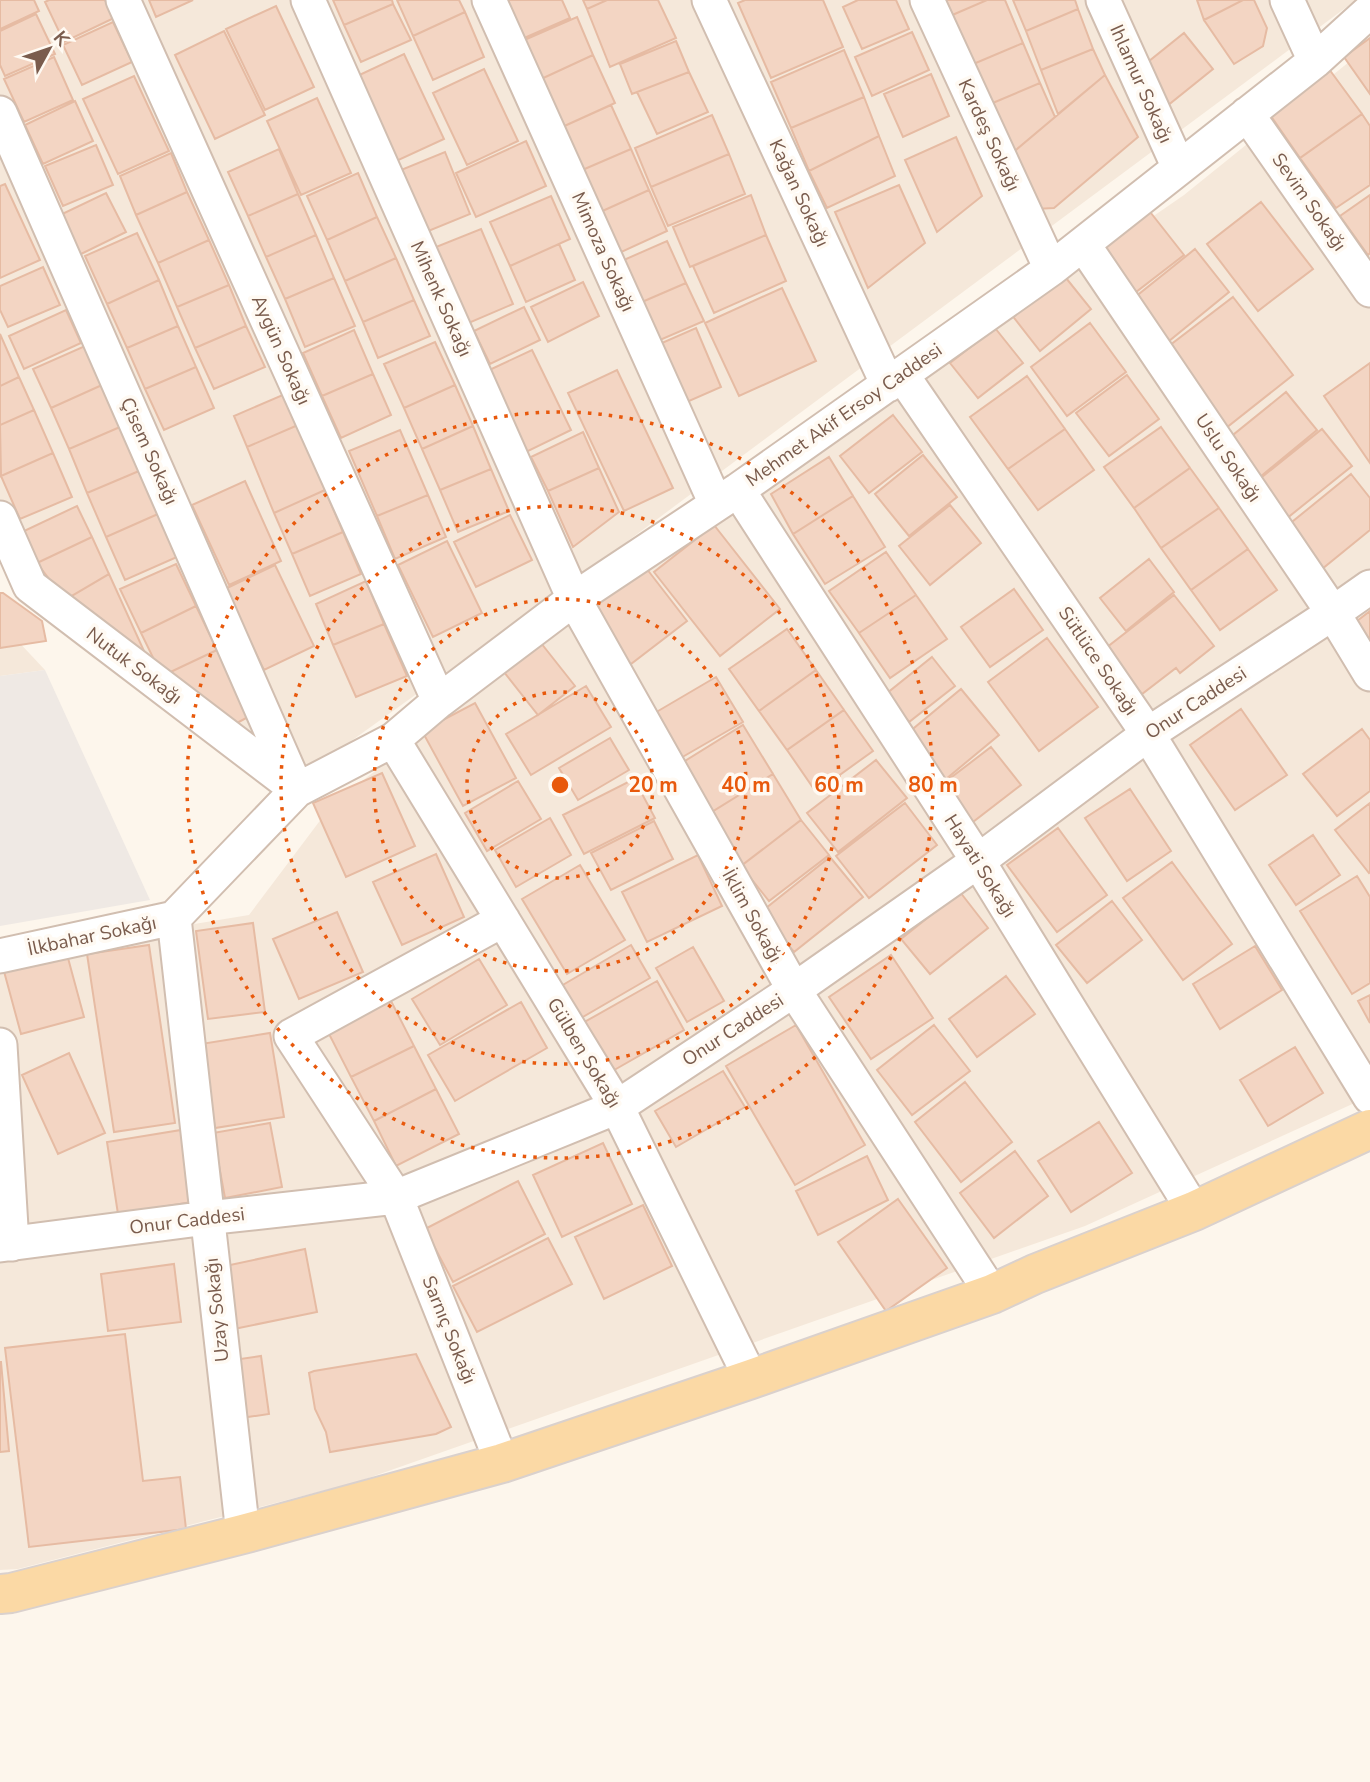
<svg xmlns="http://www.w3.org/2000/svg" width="1370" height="1782" viewBox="0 0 1370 1782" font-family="'Nunito Sans',sans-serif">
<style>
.residential{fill:#f5e8da}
.industrial{fill:#efe9e4}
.building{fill:#f3d5c3;stroke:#e6bba3;stroke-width:2}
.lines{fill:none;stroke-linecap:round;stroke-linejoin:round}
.minor-casing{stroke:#d1beb0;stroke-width:37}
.major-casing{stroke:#dad1cd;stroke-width:42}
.minor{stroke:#fff;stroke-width:33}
.major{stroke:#fbd9a5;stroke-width:38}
.ring{fill:none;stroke:#e8590c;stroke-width:3.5;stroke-dasharray:3.5 7}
.labels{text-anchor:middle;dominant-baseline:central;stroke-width:7;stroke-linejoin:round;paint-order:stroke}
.street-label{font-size:19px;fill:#7a5c4d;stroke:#fffaf3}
.centre{fill:#e8590c;stroke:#fffaf3;stroke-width:3.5}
.ring-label{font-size:21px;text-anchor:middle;font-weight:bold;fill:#e8590c;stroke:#fffaf3;stroke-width:7;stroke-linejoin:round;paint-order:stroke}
</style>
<rect width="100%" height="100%" fill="#fdf6ec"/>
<path class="residential" d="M0 0H1356L586 572 322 762 269 791 28 572 0 549Z
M1370 45V1096L1085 1226 357 1482 18 1569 0 1570V956L249 915 334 802 664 554 1184 195Z
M0 622 45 670 0 676Z"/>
<path class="industrial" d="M45 670 150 900 0 926V676Z"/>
<path class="building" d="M0 0H34L39 11 0 29Z
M49 0H105L114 18 64 42 45 2Z
M149 0H193L156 17Z
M333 0H392L393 4 344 25Z
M397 0H459L465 12 413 36Z
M505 0H562L570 18 522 39Z
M583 0H607L587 9Z
M607 0H658L676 38 610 67 587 9Z
M745 0H823L843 47 771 78 738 3Z
M858 0H896L909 29 862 49 843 7Z
M944 0H987L950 16Z
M987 0H1005L1023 43 971 65 950 16Z
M1013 0H1075L1078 9 1026 31Z
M1197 0H1243L1204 20Z
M1243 0H1254L1267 28 1263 46 1234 64 1204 20Z
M393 4 411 40 361 62 344 25Z
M276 6 314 87 265 110 226 29Z
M1078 9 1093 49 1041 70 1026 31Z
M465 12 484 57 433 80 413 36Z
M36 14 55 54 5 76 0 65V31Z
M577 17 593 55 539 80 522 41Z
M113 22 132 62 82 85 63 45Z
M224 31 265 115 215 139 175 55Z
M912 32 929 70 872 96 855 57Z
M1184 33 1213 69 1167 106 1138 70Z
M1370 38V94L1344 57Z
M676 41 689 72 632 94 620 64Z
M1023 43 1040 83 988 105 971 65Z
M1093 49 1105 75 1058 114 1041 70Z
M844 50 864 97 791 128 771 82Z
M404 54 444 139 392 163 353 78Z
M593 55 615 103 560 128 539 80Z
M54 57 73 100 24 122 4 79Z
M484 69 518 141 467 165 433 93Z
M1329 69 1362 114 1300 158 1268 112Z
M689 72 708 112 657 134 637 92Z
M931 74 949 116 903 137 884 94Z
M1105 75 1138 137 1054 208 1035 209 1010 155Z
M134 76 169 151 118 174 83 99Z
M1040 83 1055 117 1010 155 988 105Z
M864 97 879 136 809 171 791 128Z
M317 98 351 173 301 195 267 121Z
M75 101 93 141 43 164 25 125Z
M611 105 631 149 580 171 560 128Z
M1362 114 1370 126V185L1336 208 1300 158Z
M712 115 729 154 651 187 635 148Z
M879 136 895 176 827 208 809 171Z
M956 137 982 196 937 232 905 160Z
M526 141 546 186 476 217 456 173Z
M96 145 113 185 63 206 45 166Z
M279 149 298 194 248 216 228 172Z
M631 149 649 190 598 213 580 171Z
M445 152 470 214 426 232 401 170Z
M171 153 187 192 136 215 120 176Z
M729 154 745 194 668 226 651 187Z
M358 173 377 217 327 240 307 196Z
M5 184 40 260 0 278V186Z
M899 185 925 243 868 288 835 212Z
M649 190 667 231 617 254 598 213Z
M187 192 209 240 158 263 136 215Z
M106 193 126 232 77 256 58 216Z
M298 194 316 235 266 257 248 216Z
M751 195 766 235 690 267 673 227Z
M1370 195V253L1368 255 1340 216Z
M551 196 570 239 510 266 490 222Z
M1261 202 1313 269 1258 311 1207 244Z
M1147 208 1184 255 1136 292 1100 246Z
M377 217 396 258 345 281 327 240Z
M481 229 513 304 464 325 431 249Z
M137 233 159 280 107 304 85 256Z
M316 235 334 278 285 299 266 257Z
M766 235 786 281 714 313 693 266Z
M209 240 229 285 177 307 158 263Z
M667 241 686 283 635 305 617 263Z
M559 244 575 280 526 302 510 266Z
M1195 249 1229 292 1169 341 1134 298Z
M396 258 414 300 363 322 345 281Z
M43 267 60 305 8 327 0 310V286Z
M1062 273 1091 309 1040 351 1011 314Z
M334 278 355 326 305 347 285 299Z
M159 280 178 326 127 348 107 304Z
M583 282 599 316 548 342 531 307Z
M686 283 704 321 653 343 635 305Z
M229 285 246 326 195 348 177 307Z
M782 288 816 361 739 396 705 323Z
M1233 297 1293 375 1226 428 1165 349Z
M414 300 430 336 378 358 363 322Z
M524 307 540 340 490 364 474 331Z
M66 310 81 343 24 369 9 336Z
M1090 323 1126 372 1067 416 1031 367Z
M178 326 196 367 145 389 127 348Z
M246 326 265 367 214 389 195 348Z
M696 328 721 387 680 405 655 346Z
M995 328 1023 363 978 398 950 363Z
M354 330 373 374 322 396 303 353Z
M0 334 19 377 0 386Z
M435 342 455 385 404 408 384 364Z
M85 346 102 385 51 408 33 369Z
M532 350 571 430 524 453 485 372Z
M1370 363V463L1324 396Z
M196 367 214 408 164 430 145 389Z
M617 370 673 488 624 511 568 393Z
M373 374 391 415 341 438 322 396Z
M1127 375 1159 419 1109 456 1076 413Z
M1027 376 1065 429 1008 469 970 417Z
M19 377 34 410 0 425V386Z
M102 385 120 427 69 449 51 408Z
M455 385 473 426 422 449 404 408Z
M1286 392 1317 430 1260 477 1228 439Z
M285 394 298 425 247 447 234 416Z
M34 410 53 453 1 476 0 425Z
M893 415 922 452 869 493 840 456Z
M298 425 325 490 274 513 247 447Z
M473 426 491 469 440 490 422 449Z
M120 427 139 471 87 493 69 449Z
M1161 427 1190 468 1134 508 1104 467Z
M1065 429 1094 470 1038 510 1008 469Z
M1322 429 1352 466 1286 519 1257 481Z
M400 430 428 495 377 516 349 451Z
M583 432 599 468 548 491 531 457Z
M53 453 72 497 20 519 1 476Z
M923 455 957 497 909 536 875 494Z
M829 457 853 496 793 534 771 494Z
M599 468 619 512 573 547 548 491Z
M1190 468 1219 508 1161 548 1134 508Z
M491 469 509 511 458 532 440 490Z
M139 471 158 514 106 537 87 493Z
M1351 474 1370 498V530L1322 569 1287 526Z
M245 481 281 561 229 585 192 505Z
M325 490 343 532 292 554 274 513Z
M428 495 446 537 395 559 377 516Z
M853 496 885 547 825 584 793 534Z
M950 505 981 543 930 585 899 546Z
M77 506 92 537 37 563 22 532Z
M1219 508 1248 549 1191 590 1161 548Z
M158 514 177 557 125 580 106 537Z
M510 515 532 560 476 587 454 542Z
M714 525 780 609 720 656 654 572Z
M343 532 361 574 310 596 292 554Z
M92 537 109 574 65 600 37 563Z
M447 541 482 613 433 637 398 565Z
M1248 549 1277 590 1220 630 1191 590Z
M886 552 916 595 859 633 829 591Z
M1149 559 1174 592 1126 631 1100 598Z
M176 564 196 606 141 633 120 589Z
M643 564 687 621 627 667 584 610Z
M275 565 314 646 264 670 225 589Z
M109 574 144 651 134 656 65 600Z
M366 581 384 624 333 645 316 604Z
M1014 589 1043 630 990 667 961 627Z
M0 593H3L42 621 46 641 0 648Z
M916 595 947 639 890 678 859 633Z
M1174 595 1214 646 1180 673 1176 668 1142 694 1106 648Z
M196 606 217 650 162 676 141 633Z
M1370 611V657L1348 628Z
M384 624 407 676 356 697 333 645Z
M787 629 816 670 759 711 729 669Z
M537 638 575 686 538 715 500 667Z
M1047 638 1098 707 1039 751 988 682Z
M217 650 248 717 226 729 162 676Z
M932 657 955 686 909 722 886 694Z
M816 670 844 710 787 750 759 711Z
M716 677 743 722 679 759 653 714Z
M586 686 611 727 531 775 506 734Z
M961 689 999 735 940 784 902 738Z
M475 703 516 778 463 806 422 731Z
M1241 709 1287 775 1235 810 1190 745Z
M844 710 873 751 816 792 787 750Z
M743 725 773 774 710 813 680 764Z
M1362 729 1370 740V791L1337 816 1303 774Z
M610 738 629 770 578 800 559 768Z
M991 747 1021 785 969 825 940 786Z
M876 760 907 798 838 852 807 813Z
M382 773 415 846 346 877 313 803Z
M773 774 801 820 741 866 710 813Z
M634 779 655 818 584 854 563 815Z
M518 781 541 819 487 851 465 813Z
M1130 789 1171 851 1127 881 1085 818Z
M905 803 937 845 869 898 836 856Z
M1370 803V872L1369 873 1335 830Z
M550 818 571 855 516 887 495 850Z
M801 820 829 855 769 901 741 866Z
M654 821 673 859 611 890 591 853Z
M1058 828 1107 895 1057 932 1007 865Z
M1313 835 1340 875 1296 905 1269 865Z
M436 854 464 917 402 945 373 882Z
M698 855 722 906 647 942 622 892Z
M830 857 863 897 794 952 761 912Z
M1172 862 1232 944 1183 980 1123 898Z
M580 865 625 940 567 974 522 899Z
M1357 876 1370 897V983L1352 994 1300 911Z
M960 892 988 928 930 974 901 939Z
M1112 901 1142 940 1087 983 1056 945Z
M337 912 363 972 299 999 273 939Z
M253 923 265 1012 208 1019 196 931Z
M149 945 175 1123 114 1132 87 954Z
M631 945 650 978 581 1018 561 986Z
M1255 946 1282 990 1220 1029 1193 984Z
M65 947 84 1017 21 1034 2 964Z
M693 947 724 1001 687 1022 656 968Z
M891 955 933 1018 871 1059 829 997Z
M479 959 507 1005 440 1045 412 999Z
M1006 976 1035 1014 977 1057 949 1019Z
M657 981 684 1030 609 1073 581 1024Z
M1370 995V1023L1358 1001Z
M391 1001 414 1046 351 1077 328 1032Z
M521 1002 547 1048 455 1101 428 1055Z
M796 1025 865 1145 795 1185 726 1066Z
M934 1025 970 1071 912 1115 877 1070Z
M270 1033 284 1117 215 1128 201 1044Z
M414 1046 436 1089 374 1121 351 1077Z
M1295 1047 1323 1093 1268 1126 1240 1080Z
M69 1053 105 1133 58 1154 22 1075Z
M723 1071 745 1107 676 1147 655 1111Z
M965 1082 1012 1142 961 1182 915 1122Z
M436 1089 459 1134 396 1166 374 1121Z
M1099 1122 1132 1173 1071 1212 1038 1161Z
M270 1123 282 1187 225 1198 213 1133Z
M181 1130 192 1202 118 1214 107 1142Z
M603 1143 632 1204 562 1237 533 1175Z
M1015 1151 1048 1196 994 1238 960 1193Z
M867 1156 888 1200 818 1235 796 1191Z
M518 1181 545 1234 453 1282 425 1229Z
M898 1199 947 1268 886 1311 838 1242Z
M643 1205 672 1266 604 1299 575 1237Z
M548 1238 572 1284 477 1332 453 1286Z
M305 1249 317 1312 229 1330 216 1268Z
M174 1264 181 1322 108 1331 101 1274Z
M125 1334 143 1481 180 1477 186 1529 29 1547 5 1348Z
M416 1354 451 1427 436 1434 330 1452 326 1432 315 1409 309 1373 314 1371Z
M261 1356 269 1414 241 1418 233 1360Z
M0 1362H1L9 1451 0 1452Z"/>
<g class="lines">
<defs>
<path id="minor" d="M123 0 439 701
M308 0 574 599 794 990 992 1294
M489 0 716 504
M709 0 888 385
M927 0 1051 269
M1103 0 1179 168
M1287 0 1315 61
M0 113 297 790
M1247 114 1370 290
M1083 244 1333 613 1370 674
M902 375 1148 734 1370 1097
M738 490 978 861 1194 1211
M0 518 30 586 295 788
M393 740 617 1107 751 1379
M174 918 243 1534
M0 956 174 918 297 790 393 740 439 701 574 599 738 490 1051 269 1315 61 1370 11
M0 1045 12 1244
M0 1245 207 1218 396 1197 617 1107 794 990 978 861 1148 734 1333 613 1370 587
M502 1463 396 1197 291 1036 503 920"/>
<path id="major" d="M0 1594 11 1593 243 1534 502 1463 751 1379 992 1294 1035 1274 1194 1211 1370 1129"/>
</defs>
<use href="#minor" class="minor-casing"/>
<use href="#major" class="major-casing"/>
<use href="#minor" class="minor"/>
<use href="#major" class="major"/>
</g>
<g class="ring">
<circle cx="560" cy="785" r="93"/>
<circle cx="560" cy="785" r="186"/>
<circle cx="560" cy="785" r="279"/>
<circle cx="560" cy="785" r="373"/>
</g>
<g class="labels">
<g class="street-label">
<text transform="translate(1141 84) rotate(66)">Ihlamur Sokağı</text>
<text transform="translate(989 135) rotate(65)">Kardeş Sokağı</text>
<text transform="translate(799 193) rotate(65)">Kağan Sokağı</text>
<text transform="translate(1309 202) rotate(55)">Sevim Sokağı</text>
<text transform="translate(603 252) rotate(66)">Mimoza Sokağı</text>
<text transform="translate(441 299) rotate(66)">Mihenk Sokağı</text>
<text transform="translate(281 350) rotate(66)">Aygün Sokağı</text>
<text transform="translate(844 415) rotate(-35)">Mehmet Akif Ersoy Caddesi</text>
<text transform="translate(149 451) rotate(66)">Çisem Sokağı</text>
<text transform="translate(1228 458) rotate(56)">Uslu Sokağı</text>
<text transform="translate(1098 661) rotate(56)">Sütlüce Sokağı</text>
<text transform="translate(134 666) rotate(37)">Nutuk Sokağı</text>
<text transform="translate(1196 703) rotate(-33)">Onur Caddesi</text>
<text transform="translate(980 866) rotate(58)">Hayati Sokağı</text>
<text transform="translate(752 916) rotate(61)">İklim Sokağı</text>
<text transform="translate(92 936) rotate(-12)">İlkbahar Sokağı</text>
<text transform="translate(733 1030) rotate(-33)">Onur Caddesi</text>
<text transform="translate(584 1053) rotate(59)">Gülben Sokağı</text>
<text transform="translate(187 1221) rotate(-7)">Onur Caddesi</text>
<text transform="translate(217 1310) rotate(-96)">Uzay Sokağı</text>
<text transform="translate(449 1330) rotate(68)">Sarnıç Sokağı</text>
</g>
</g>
<circle cx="560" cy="785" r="10" class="centre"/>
<g class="ring-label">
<text x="653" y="792">20 m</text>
<text x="746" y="792">40 m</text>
<text x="839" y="792">60 m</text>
<text x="933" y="792">80 m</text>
</g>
<g transform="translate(49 49) rotate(50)" stroke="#fffaf3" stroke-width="5" paint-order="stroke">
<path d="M0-5L12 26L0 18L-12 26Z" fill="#7a5c4d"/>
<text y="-10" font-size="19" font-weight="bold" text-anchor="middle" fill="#7a5c4d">K</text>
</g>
</svg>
